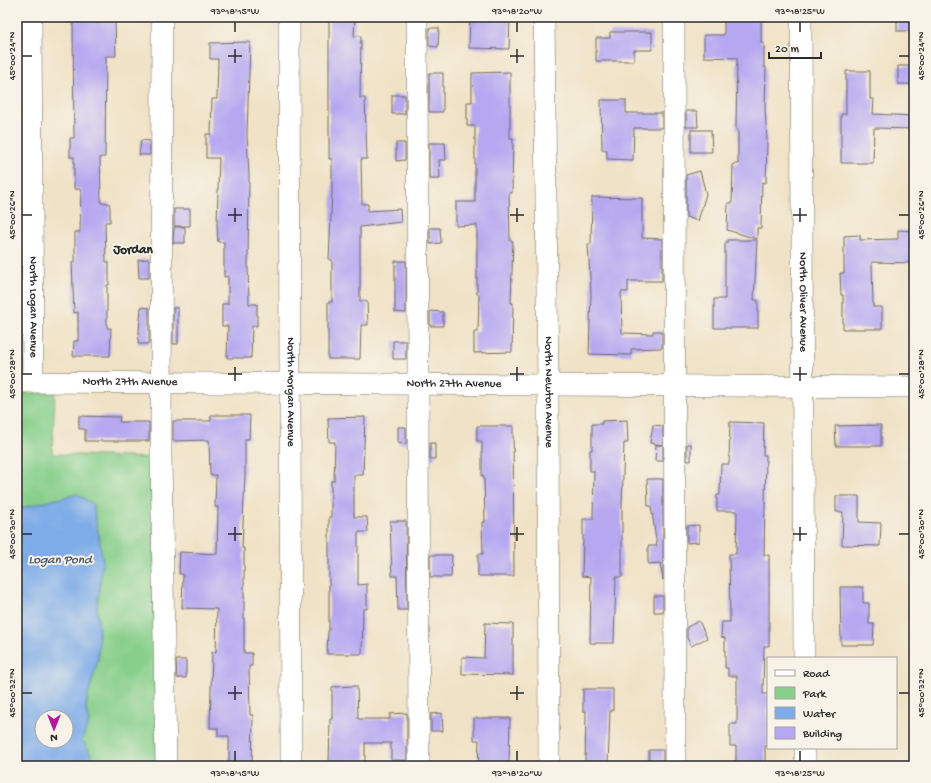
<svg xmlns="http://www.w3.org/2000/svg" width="931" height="783" viewBox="0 0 931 783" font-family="'Gochi Hand',sans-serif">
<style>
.green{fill:#87cf8b;stroke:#597d5b;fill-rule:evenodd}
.water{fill:#7eace8;stroke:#546c8a;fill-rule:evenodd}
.building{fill:#b5a8f1}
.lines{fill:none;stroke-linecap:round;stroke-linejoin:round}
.minor-casing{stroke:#706b61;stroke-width:22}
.minor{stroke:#fff;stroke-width:21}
.ticks{fill:none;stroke:#2b2b2b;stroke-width:1.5}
.labels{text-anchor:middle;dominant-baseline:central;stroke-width:4;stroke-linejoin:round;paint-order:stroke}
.street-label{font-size:12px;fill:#2b2b2b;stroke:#f7f3e8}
.neighbourhood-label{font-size:13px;font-weight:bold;fill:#2b2b2b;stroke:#f7f3e8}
.water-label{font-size:13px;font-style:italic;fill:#48586d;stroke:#f7f3e8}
.neatline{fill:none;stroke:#2b2b2b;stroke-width:1.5}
.ticks-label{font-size:10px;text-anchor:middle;fill:#2b2b2b}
</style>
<rect width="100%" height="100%" fill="#f7f3e8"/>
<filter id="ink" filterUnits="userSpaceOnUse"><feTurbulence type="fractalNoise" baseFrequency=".025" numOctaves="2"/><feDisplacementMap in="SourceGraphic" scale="8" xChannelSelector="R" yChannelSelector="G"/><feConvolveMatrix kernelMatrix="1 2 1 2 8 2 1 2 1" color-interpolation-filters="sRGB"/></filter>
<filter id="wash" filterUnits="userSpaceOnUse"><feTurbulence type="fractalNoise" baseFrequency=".012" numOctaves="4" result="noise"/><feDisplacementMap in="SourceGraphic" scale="16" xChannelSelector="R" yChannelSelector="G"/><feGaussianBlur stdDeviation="0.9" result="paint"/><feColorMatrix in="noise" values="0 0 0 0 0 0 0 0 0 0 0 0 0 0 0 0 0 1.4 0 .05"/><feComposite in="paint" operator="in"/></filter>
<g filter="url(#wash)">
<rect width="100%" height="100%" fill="#f0e2c6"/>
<path class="green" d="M17 393H55L52 454 153 458 157 766H17ZM42 717H66V741H42Z"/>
<path class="water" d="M77 494 93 504 103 559 97 606 99 633 98 660 88 695 86 711 89 722 82 740 91 754 94 766H17V509ZM42 717H66V741H42Z"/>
<g id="blocks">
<path class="building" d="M73 17H115L116 56H106L105 157H100L101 203H109L110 208V222H105L106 262H109V285H107V328H111L110 356H73L74 341H78V312L74 313 72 262H75V232H80L81 189H74V157H70V138H74Z
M329 17H355L354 36H361L360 98H365L367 159H361L362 204H368V211L400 209 401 222 360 227V301H367L368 325H361L360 359H328V302H332V260H329L332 192V159H329Z
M470 17H510L509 49 469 48Z
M724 17H761V43H764V67H766L765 108 767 141 766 183 762 182 761 228H757V239L727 230 728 203H732L733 164H738V130H736L737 58 704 57V35H724Z
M897 17H914V31H897Z
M429 28H439L438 47 429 46Z
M610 32H652V50H634V61H596V38H610Z
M250 42 247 134 249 176 248 266 249 304H257V326H252L251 358H227L228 326H222V304H228V276L224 277V242H218L217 224 219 158H206V134H211L212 99H217L218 59H210V43Z
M898 66H914V84H898Z
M846 71H870V99H874L873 114 914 116V129L874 128 873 163H841V114H846Z
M510 72V138H513L512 193H509L510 241H513L511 303H513L512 352 474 353V332H478L479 294H477V225L456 226V202H475V126H467V102H472V73Z
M429 73H443V112H429Z
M392 95H405V114H392Z
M601 100H626V113H662V128H634L633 160 607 159V150H602Z
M686 111H697L698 127H686Z
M691 130H711L712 152H691Z
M141 140 150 141V155H139Z
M396 143H405V160L396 161Z
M429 143H445L446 160H439L440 179H429Z
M700 171 706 194 698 221 686 217V175Z
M592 197 642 198V238L662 239V281H628V292H621L622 333 653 334V331H662V348L631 349V355L589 354 591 292 588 244H591Z
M174 209H190V226H174Z
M174 227H185V243H173Z
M430 228H440L441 243 430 244Z
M898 230 914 231V263L872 262 873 307H882V329H843V295H841L840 273H844V236L860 235V240L898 239Z
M727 240H757L754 300H758V328H714V299H725V243H727Z
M149 259V278H139L138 260Z
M395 261H406V313L395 312Z
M141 307 149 308V344H138Z
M173 308H178V344H173Z
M430 311 443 312V326H430Z
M393 341H406V359H393Z
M211 415H250L249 439H245V475L242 548H244V653H252V666H249L250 715H253L252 766H229V736H218V728H210L212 652H216L217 609 182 608 183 574H179L180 552 217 554 218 507H215L216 475H210L209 440 173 441V421H211Z
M79 416 120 417 119 422H149V441H85V429H79Z
M365 417 363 475H354V517H367L368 532H358V585L367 584V609H363L362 654H327L328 631H329V517H331V481H334L335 442H329L328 418Z
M627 420 628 443H624L622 505V577H616L614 643H590L591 577 582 576 583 539V519H593L594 471H590V450H592V424H602V421Z
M730 422 764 423 763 455H766L764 555H769V646H764L763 694H768V746H765V766H736V746H730V724H737V676H728V668H725V638L721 637 722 622H730L729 554H736L737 511H717V495H720L721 464H729Z
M653 425 663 426V461H655L656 445H662L650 443Z
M881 425V446H836L835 426Z
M477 426H513L514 576H478V554H483L482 522H485L484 476H482V441H477Z
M398 427H406V444L398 443Z
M430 443H435V459H430Z
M687 444H691V461H687Z
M647 479H663V580L660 563 648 564V546H657L651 506H648Z
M836 496H859V522L881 523 880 546 842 545 843 512H836Z
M390 521H406L407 610H398L397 576H392Z
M699 525V542L687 543V526Z
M430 555H452L451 577H430Z
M840 587H863V603H869V624H874L873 645H841Z
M654 596H663V612H654Z
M699 621 707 638 691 646 687 638V627Z
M485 623 513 624V675L462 674V657L484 658Z
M176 660H186V678H177Z
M357 686 358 719H390V714L407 713V760H391V743H365V766H329L330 719H332V687Z
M583 689H613V711H610L608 766H585L586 711H583Z
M442 713 443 731H431V714Z
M474 718H510L509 766H478L479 740H474Z
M649 750H663V766L649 765Z"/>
</g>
</g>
<g filter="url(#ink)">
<use href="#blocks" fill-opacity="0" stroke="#706b61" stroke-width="1"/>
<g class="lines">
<defs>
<g id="minor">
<path id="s1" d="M31 17 33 382"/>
<path d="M162 17 161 456 166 766"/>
<path id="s2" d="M289 17 291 766"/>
<path d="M417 17 419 766"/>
<path id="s3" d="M544 17 548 386 549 766"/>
<path d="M674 17 675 766"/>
<path id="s4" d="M801 17 804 658"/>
<path id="s5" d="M17 382 914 387"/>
<path d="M805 748V766"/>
</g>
</defs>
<use href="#minor" class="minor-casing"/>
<use href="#minor" class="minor"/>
</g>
</g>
<path class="ticks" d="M235 22V32M517 22V32M800 22V32M235 49V63M517 49V63M22 56H32M228 56H242M510 56H524M899 56H909M235 208V222M517 208V222M800 208V222M22 215H32M228 215H242M510 215H524M793 215H807M899 215H909M235 367V381M517 367V381M800 367V381M22 374H32M228 374H242M510 374H524M793 374H807M899 374H909M235 527V541M517 527V541M800 527V541M22 534H32M228 534H242M510 534H524M793 534H807M899 534H909M235 686V700M517 686V700M22 693H32M228 693H242M510 693H524M899 693H909M235 751V761M517 751V761M800 751V761"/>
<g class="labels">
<g class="street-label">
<text stroke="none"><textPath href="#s4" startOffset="285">North Oliver Avenue</textPath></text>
<text stroke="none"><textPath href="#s1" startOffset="290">North Logan Avenue</textPath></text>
<text stroke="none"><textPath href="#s5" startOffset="113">North 27th Avenue</textPath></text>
<text stroke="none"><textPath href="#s5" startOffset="437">North 27th Avenue</textPath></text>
<text stroke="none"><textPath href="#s2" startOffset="375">North Morgan Avenue</textPath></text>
<text stroke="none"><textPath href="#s3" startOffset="375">North Newton Avenue</textPath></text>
</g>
<g class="neighbourhood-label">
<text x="133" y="250">Jordan</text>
</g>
<g class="water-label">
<text x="60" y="560">Logan Pond</text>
</g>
</g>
<rect width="931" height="783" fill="none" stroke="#f7f3e8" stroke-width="44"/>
<rect x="767" y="657" width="130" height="92" fill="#f7f3e8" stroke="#a5a39c"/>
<rect x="775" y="670" width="20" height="6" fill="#ffffff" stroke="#a5a39c"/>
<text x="803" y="677" font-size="12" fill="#2b2b2b">Road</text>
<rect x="775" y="687" width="20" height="12" fill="#87cf8b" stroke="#a5a39c"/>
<text x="803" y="697" font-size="12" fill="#2b2b2b">Park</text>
<rect x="775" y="707" width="20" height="12" fill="#7eace8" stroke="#a5a39c"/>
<text x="803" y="717" font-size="12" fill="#2b2b2b">Water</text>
<rect x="775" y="727" width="20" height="12" fill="#b5a8f1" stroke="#a5a39c"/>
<text x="803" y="737" font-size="12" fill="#2b2b2b">Building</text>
<g transform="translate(54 729) rotate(180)"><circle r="19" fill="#f7f3e8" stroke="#a5a39c"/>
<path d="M0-3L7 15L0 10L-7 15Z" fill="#b5179e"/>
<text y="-6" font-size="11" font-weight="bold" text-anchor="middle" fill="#2b2b2b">N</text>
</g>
<path d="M769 52v6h52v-6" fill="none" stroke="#2b2b2b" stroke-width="2"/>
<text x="775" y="52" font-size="12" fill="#2b2b2b" stroke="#f7f3e8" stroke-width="3" paint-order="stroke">20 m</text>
<rect x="22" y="22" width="887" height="739" class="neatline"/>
<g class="ticks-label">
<text x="235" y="14">93°18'15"W</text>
<text x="517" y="14">93°18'20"W</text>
<text x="800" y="14">93°18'25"W</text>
<text transform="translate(920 56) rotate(-90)" y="4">45°00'24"N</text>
<text transform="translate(11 56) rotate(-90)" y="4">45°00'24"N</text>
<text transform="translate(920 215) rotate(-90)" y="4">45°00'26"N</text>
<text transform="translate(11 215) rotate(-90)" y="4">45°00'26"N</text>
<text transform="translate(920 374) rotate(-90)" y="4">45°00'28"N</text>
<text transform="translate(11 374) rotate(-90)" y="4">45°00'28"N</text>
<text transform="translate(920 534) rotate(-90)" y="4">45°00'30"N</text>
<text transform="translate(11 534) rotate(-90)" y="4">45°00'30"N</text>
<text transform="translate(920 693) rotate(-90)" y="4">45°00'32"N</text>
<text transform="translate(11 693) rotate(-90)" y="4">45°00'32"N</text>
<text x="235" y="776">93°18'15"W</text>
<text x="517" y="776">93°18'20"W</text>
<text x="800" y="776">93°18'25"W</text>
</g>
</svg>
